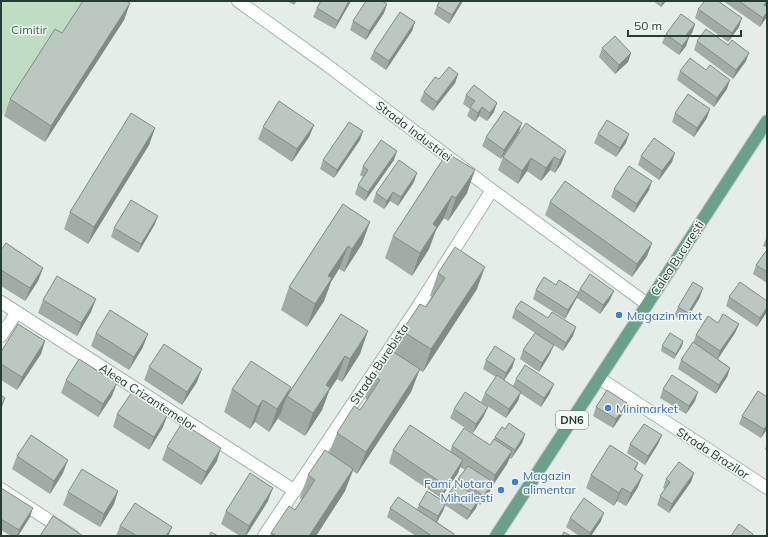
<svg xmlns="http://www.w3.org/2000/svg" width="768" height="537" viewBox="0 0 768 537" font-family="Mulish,sans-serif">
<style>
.green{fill:#bfddc2}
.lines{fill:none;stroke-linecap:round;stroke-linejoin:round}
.minor-casing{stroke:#a7b5ae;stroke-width:14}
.major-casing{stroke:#c2c9c6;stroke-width:14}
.minor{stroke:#fff;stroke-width:12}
.major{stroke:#6ba08b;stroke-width:12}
.wall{fill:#a0aca5}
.shaded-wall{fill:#828c86}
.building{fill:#bac8c0;stroke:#828c86}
.shop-dot{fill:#3f7fe0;stroke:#f5f9f6;stroke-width:1.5}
.labels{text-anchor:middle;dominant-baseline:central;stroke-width:3;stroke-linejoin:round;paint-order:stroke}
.shield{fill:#f5f9f6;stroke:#63766e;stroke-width:1}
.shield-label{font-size:11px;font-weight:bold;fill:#243e33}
.park-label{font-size:12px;fill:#317241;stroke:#f5f9f6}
.street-label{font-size:12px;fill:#243e33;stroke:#f5f9f6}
.shop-label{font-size:12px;fill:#366cbe;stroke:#f5f9f6;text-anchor:start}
</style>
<rect width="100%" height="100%" fill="#e4ede8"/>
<path class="green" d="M1 1H85L1 117Z"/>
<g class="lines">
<defs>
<path id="minor" d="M238 1 327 65 492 190 647 304
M1 302 295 491
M1 336 17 312
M599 378 767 488
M1 489 73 536
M264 536 419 305 492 190"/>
<path id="major" d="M496 536 767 121"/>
</defs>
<use href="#minor" class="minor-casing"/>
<use href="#major" class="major-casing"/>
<use href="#minor" class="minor"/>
<use href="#major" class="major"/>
</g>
<path class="wall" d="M287 1H297L294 5Z
M351 1 335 29 313 17 317 8Z
M463 1 449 24 434 14 437 6Z
M653 1H666L661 7Z
M723 1H767L766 6V18L760 27Z
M130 3 124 20 45 142 4 116 10 99 62 33Z
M387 4 384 13 366 40 350 30 353 21Z
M698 9 739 27 728 42 695 18Z
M415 22 412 31 386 70 370 59 374 51Z
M695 24 692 33 689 37 686 46 679 55 662 43 666 34Z
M697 41 746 61 733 79 694 50Z
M602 48 631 53 628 62 615 74 599 57Z
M680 71 727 89 714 107 677 80Z
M458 74 455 83 433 111 420 101 424 92 439 79Z
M466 95 494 112 487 121 479 116 475 122 467 116 470 109 463 104Z
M675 113 707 118 694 137 672 122Z
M314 125 309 137 292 162 258 139 263 127Z
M155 128 149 145 88 244 64 229 70 212Z
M363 131 360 140 334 178 320 169 323 160Z
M519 132 501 159 482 146 486 137Z
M598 134 626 143 616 157 594 143Z
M566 151 561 164 555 173 550 170 541 181 527 171 518 184 498 170 503 157Z
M447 153 467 193 448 221 444 218 436 230 429 249 412 276 385 258 393 236Z
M641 156 672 162 659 180 638 165Z
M394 160 365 201 355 194 358 185 363 177 360 175 363 166Z
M414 182 398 206 390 201 384 209 373 202 376 193Z
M614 189 649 190 634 213 611 197Z
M550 202 652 243 647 256 632 277 545 215Z
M343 204 362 244 344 272 339 269 331 282 324 301 307 327 281 310 289 287Z
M155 224 138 253 111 237 114 228Z
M767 236V248L763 246Z
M1 250 43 268 38 281 25 301 1 286Z
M767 251V283L753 274 756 265Z
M438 273 477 289 423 372 419 370 411 392 357 474 353 471 345 491 316 536H270L271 533 295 510 302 499 300 498 308 475 329 453 337 433 360 410 367 400 365 398 373 376 394 353 402 331 426 307 433 297 430 296Z
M556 285 578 292 580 289 610 300 600 314 577 298 575 301 565 319 533 299 536 290Z
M700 297 685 322 674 316 678 307Z
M729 297 767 301 757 327 726 306Z
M43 300 91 312 77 336 38 313Z
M515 309 573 336 563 351 512 318Z
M341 314 360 354 342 382 337 379 329 391 322 410 305 436 278 419 280 415 269 432 255 422 250 429 224 412 232 389 290 391Z
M718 323 739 324 735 333 718 359 730 368 727 377 716 394 678 369 681 360 693 343 696 335Z
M96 333 143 347 129 370 91 346Z
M45 341 41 354 17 390 1 380V352Z
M683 341 682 346 674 359 661 351 662 346Z
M523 350 550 354 539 372 520 359Z
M515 359 512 368 504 380 513 386 516 379 550 393 541 407 520 393 518 401 506 418 481 402 485 393 496 377 483 369 486 360Z
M149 367 197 382 182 405 144 380Z
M66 380 112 396 98 417 61 393Z
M663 389 695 401 686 414 660 398Z
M596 407 624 412 613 428 593 416Z
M454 409 484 416 473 433 450 418Z
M117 414 163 427 149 450 113 427Z
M742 416 767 429 761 438 739 424Z
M505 429 525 434 522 443 511 459 510 458 507 464 491 488 490 491 480 505 478 503 476 508 467 520 445 505 443 511 437 522 454 534 453 536H416L387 517 390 508 417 509 419 505 445 502 447 496 457 484 458 479 465 470 460 467 458 473 441 498 389 463 393 450 450 452 452 446 490 445 495 437Z
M662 435 658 444 645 465 627 453 630 444Z
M767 444V451L765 449Z
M167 447 217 461 201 485 162 460Z
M17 456 63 473 50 494 12 469Z
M638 463 636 470 638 487 626 506 617 501 614 506 586 488 591 475Z
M694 473 691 482 669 513 657 505 660 496 665 489 663 488 666 479Z
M1 488 30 517 18 536H11L1 530Z
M118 491 114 504 100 527 63 505 68 492Z
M268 501 246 536H240L221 524 226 511Z
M570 518 601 521 591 536H579L566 527Z
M120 526 172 527 168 536H116Z"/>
<path class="shaded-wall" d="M349 1H351L335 29 338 21Z
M461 1H463L449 24 452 15Z
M663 1H666L661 7Z
M767 1V4L766 7 764 5Z
M130 3 124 20 45 142 51 126Z
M387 4 384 13 366 40 369 31Z
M767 12 766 18 760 27 763 18Z
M742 18 739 27 728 42 732 33Z
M415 22 412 31 386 70 389 61Z
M695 24 692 33 683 44 686 35Z
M689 37 686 46 679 55 682 46Z
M631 53 628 62 615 74 619 65Z
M749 53 746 61 733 79 736 70Z
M458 74 455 83 433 111 437 102Z
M730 80 727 89 714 107 717 98Z
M497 103 494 112 487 121 490 113Z
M482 107 479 116 475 122 478 113Z
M710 109 707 118 694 137 697 128Z
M522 123 519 132 501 159 504 150Z
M314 125 309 137 292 162 297 149Z
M155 128 149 145 88 244 94 227Z
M363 131 360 140 334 178 337 170Z
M629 134 626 143 616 157 620 148Z
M397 151 394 160 365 201 368 192Z
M566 151 561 164 555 173 560 160Z
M675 153 672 162 659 180 662 171Z
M554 157 550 170 541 181 546 168Z
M531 158 527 171 518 184 522 171Z
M475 170 467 193 448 221 456 198Z
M417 173 414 182 398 206 401 197Z
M652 181 649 190 634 213 637 204Z
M393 192 390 201 384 209 387 201Z
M452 196 444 218 436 230 429 249 412 276 420 253 433 224Z
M158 216 155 224 138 253 141 244Z
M370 222 362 244 344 272 352 249Z
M652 243 647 256 632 277 637 264Z
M348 246 339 269 331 282 324 301 307 327 315 304 328 276Z
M485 267 477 289 423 372 431 349Z
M43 268 38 281 25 301 30 288Z
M703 288 700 297 685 322 688 313Z
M614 291 610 300 600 314 603 305Z
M579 293 575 301 565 319 568 310Z
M96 299 91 312 77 336 81 323Z
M767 307V312L757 327 760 318Z
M739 324 735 333 717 360 720 351Z
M576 327 573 336 563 351 566 343Z
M368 331 360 354 342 382 350 359Z
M148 334 143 347 129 370 134 357Z
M45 341 41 354 17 390 22 377Z
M683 341 682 346 674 359 676 354Z
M554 345 550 354 539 372 542 363Z
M345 356 337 379 329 391 322 410 305 436 313 413 326 385Z
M515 359 512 368 503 382 506 373Z
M730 368 727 377 716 394 719 385Z
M202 369 197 382 182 405 187 392Z
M420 369 411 392 357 474 366 452Z
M117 383 112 396 98 417 103 404Z
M554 384 550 393 541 407 544 398Z
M291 387 288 397 287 396 280 415 269 432 277 409Z
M521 392 518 401 506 418 509 409Z
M698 392 695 401 686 414 689 406Z
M5 398 1 410V406Z
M263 400 255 422 250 429 258 407Z
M627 403 624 412 613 428 616 419Z
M488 407 484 416 473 433 476 424Z
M168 414 163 427 149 450 154 437Z
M767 425V429L761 438 764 429Z
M525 434 522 443 511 459 515 450Z
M662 435 658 444 645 465 648 456Z
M221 448 217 461 201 485 206 472Z
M512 451 507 464 491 488 495 475Z
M68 460 63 473 50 494 54 481Z
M463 460 458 473 441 498 446 486Z
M353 469 345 491 316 536H309Z
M694 473 691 482 669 513 672 504Z
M643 475 638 487 626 506 631 493Z
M493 482 490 491 480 505 484 496Z
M273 488 268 501 246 536H245L249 526Z
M622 488 617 501 614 506 619 493Z
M118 491 114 504 100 527 104 514Z
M479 499 476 508 467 520 471 511Z
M446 503 443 511 435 525 438 516Z
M33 508 30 517 18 536H17L19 530Z
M604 513 601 521 591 536H589L590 533Z
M172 527 168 536H166Z"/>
<path class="building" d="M83 1H126L130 3 51 126 10 99 55 29 62 33Z
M321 1H349L338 21 317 8Z
M366 1H382L387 4 369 31 353 21Z
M440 1H461L452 15 437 6Z
M705 1H718L742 18 732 33 698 9Z
M739 1H767L764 5 767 7V12L763 18Z
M400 12 415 22 389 61 374 51Z
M681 14 695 24 686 35 689 37 682 46 666 34Z
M706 29 728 45 732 40 749 53 736 70 697 41Z
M615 36 631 53 619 65 602 48Z
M690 58 706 70 710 65 730 80 717 98 680 71Z
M449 67 458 74 437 102 424 92 435 77 439 79Z
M474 85 497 103 490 113 482 107 478 113 470 107 475 101 466 95Z
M688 94 710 109 697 128 675 113Z
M279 101 314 125 297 149 263 127Z
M504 111 522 123 504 150 486 137Z
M131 113 155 128 94 227 70 212Z
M607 120 629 134 620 148 598 134Z
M349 122 363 131 337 170 323 160Z
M526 123 566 151 560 160 554 157 546 168 531 158 522 171 503 157Z
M654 138 675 153 662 171 641 156Z
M381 140 397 151 368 192 358 185 368 170 363 166Z
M447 153 475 170 456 198 452 196 433 224 437 227 420 253 393 236Z
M399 160 417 173 401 197 393 192 387 201 376 193Z
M629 166 652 181 637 204 614 189Z
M565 181 652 243 637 264 550 202Z
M131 200 158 216 141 244 114 228Z
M343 204 370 222 352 249 348 246 328 276 332 278 315 304 289 287Z
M6 243 43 268 30 288 1 270V250Z
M455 247 485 267 431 349 402 331 420 304 426 307 445 278 438 273Z
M766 251H767V272L756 265Z
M590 274 614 291 603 305 580 289Z
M57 276 96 299 81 323 43 300Z
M544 277 556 285 559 280 579 293 568 310 536 290Z
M693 282 703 288 688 313 678 307Z
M740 282 767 301V307L760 318 729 297Z
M521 301 548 318 552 312 576 327 566 343 515 309Z
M110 310 148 334 134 357 96 333Z
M341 314 368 331 350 359 345 356 326 385 330 388 313 413 287 396Z
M723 314 739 324 720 351 696 335 708 316 718 323Z
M18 324 45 341 22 377 1 364V352Z
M535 333 554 345 542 363 523 350Z
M670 333 683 341 676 354 662 346Z
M693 342 730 368 719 385 681 360Z
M164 344 202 369 187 392 149 367Z
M495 346 515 359 506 373 486 360Z
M390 350 420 369 366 452 337 433 354 406 360 410 380 380 373 376Z
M79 359 117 383 103 404 66 380Z
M251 361 291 387 277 409 263 400 258 407 232 389Z
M525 365 554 384 544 398 516 379Z
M497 375 521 392 509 409 485 393Z
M672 375 698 392 689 406 663 389Z
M607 390 627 403 616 419 596 407Z
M758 391 767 397V425L764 429 742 416Z
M132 392 168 414 154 437 117 414Z
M465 392 488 407 476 424 454 409Z
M1 395 5 398 1 406Z
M182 423 221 448 206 472 167 447Z
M509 423 525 434 515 450 495 437 502 427 505 429Z
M644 424 662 435 648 456 630 444Z
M410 425 463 460 446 486 393 450Z
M464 428 490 445 494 439 512 451 495 475 452 446Z
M31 435 68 460 54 481 17 456Z
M610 445 638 463 634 469 643 475 631 493 622 488 619 493 591 475Z
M325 450 353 469 309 536H277L271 533 289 506 295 510 315 480 308 475Z
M679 462 694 473 672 504 660 496 670 482 666 479Z
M468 466 493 482 484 496 458 479Z
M82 469 118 491 104 514 68 492Z
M250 473 273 488 249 526 226 511Z
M456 483 479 499 471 511 447 496Z
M1 488 33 508 19 530 1 519Z
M427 491 446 503 438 516 419 505Z
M398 497 454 534 453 536H432L390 508Z
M584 498 604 513 590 533 570 518Z
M135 503 172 527 166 536H137L120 526Z
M53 516 83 536H40Z
M739 524 753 534 752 536H731Z
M211 532 218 536H209Z
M564 532 571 536H562Z"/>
<g class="shop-dot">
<circle cx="619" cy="315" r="4"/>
<circle cx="608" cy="408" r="4"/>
<circle cx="515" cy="482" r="4"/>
<circle cx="501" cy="490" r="4"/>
</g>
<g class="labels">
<rect class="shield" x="556" y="411" width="32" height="18" rx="3"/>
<g class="shield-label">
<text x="572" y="420">DN6</text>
</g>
<g class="park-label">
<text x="29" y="29">Cimitir</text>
</g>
<g class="street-label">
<text transform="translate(414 131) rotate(37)">Strada Industriei</text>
<text transform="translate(677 258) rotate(-57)">Calea București</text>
<text transform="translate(379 364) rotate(-56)">Strada Burebista</text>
<text transform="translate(148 397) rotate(33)">Aleea Crizantemelor</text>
<text transform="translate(713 453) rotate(33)">Strada Brazilor</text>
</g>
<g class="shop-label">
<text x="627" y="315">Magazin mixt</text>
<text x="616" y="408">Minimarket</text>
<text x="523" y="475">Magazin<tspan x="523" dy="14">alimentar</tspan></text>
<text x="493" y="483" text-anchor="end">Fami Notara<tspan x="493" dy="14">Mihailesti</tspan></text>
</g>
</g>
<rect width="768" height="537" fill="none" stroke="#243e33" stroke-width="4"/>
<path d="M628 30v6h113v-6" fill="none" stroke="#243e33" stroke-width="2"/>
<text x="634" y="30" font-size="12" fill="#243e33" stroke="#f5f9f6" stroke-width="3" paint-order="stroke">50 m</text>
</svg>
